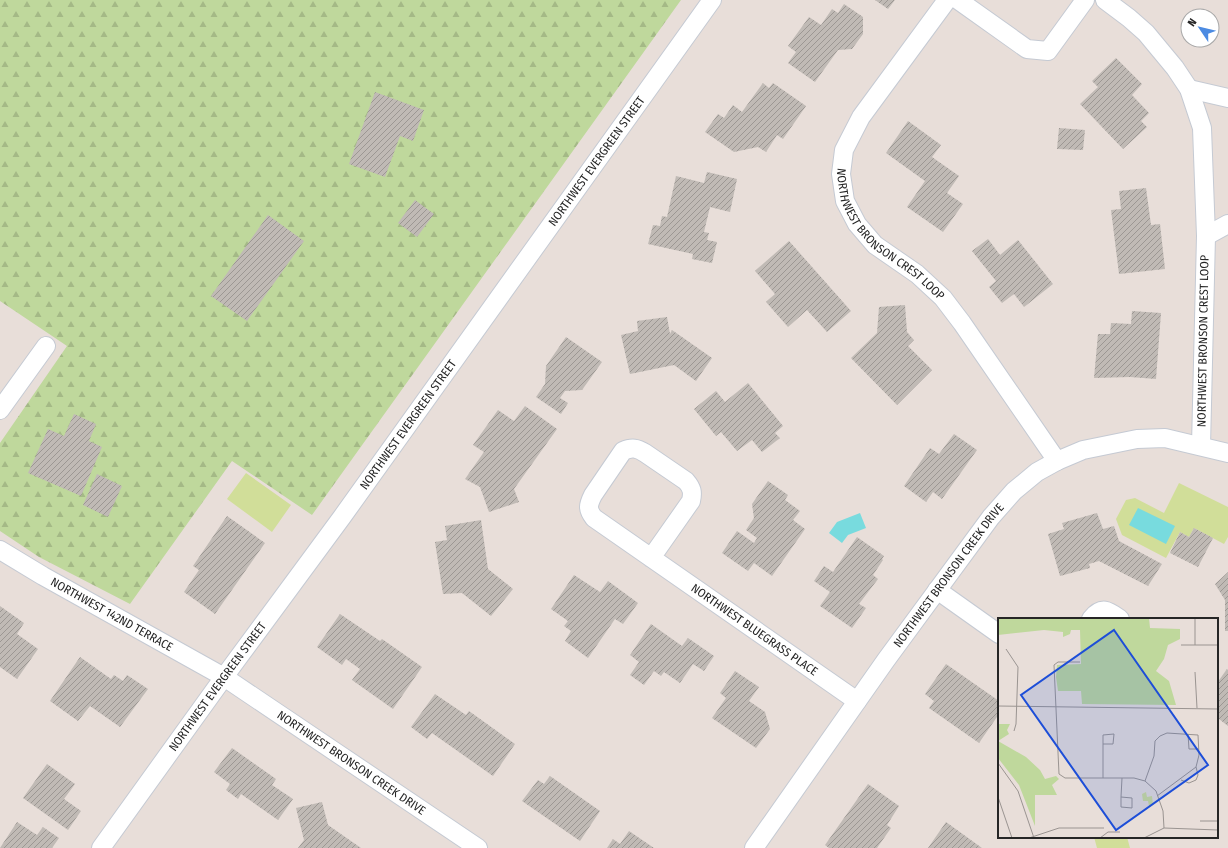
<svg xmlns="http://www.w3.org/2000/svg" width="1228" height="848" viewBox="0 0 1228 848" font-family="'Fira Sans Condensed',sans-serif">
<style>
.forest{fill:url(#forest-firs)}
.pitch{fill:#d1de99}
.water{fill:#78dbde}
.building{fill:url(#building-hatch)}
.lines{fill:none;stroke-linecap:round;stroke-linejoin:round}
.minor-casing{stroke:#c5cad3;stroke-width:20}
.minor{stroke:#fff;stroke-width:18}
.labels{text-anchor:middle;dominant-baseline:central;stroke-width:3;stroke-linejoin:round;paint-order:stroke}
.street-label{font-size:12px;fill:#262626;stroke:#fff}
.inset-road{fill:none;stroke:#9a9491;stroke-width:1}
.view{fill:#1d4ed8;fill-opacity:0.15;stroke:#1d4ed8;stroke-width:2}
.inset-edge{fill:none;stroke:#262626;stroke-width:2}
</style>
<defs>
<pattern id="forest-firs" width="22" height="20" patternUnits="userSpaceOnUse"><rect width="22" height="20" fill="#bfd89c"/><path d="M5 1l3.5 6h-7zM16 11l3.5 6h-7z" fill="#a4b986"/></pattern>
<pattern id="building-hatch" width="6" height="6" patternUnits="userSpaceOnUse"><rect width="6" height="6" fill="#c0bab5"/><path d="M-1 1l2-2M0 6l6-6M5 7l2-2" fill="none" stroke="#9c9793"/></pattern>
</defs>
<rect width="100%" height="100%" fill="#e8ded9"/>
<path class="forest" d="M0 0H681L312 515 232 461 130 604 39 557 0 531V443L67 346 0 301Z"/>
<path class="pitch" d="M246 473 291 505 272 532 227 499Z
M1179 483 1228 507V537L1224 544 1194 528 1189 537 1180 532 1166 558 1122 535 1116 519 1126 500 1135 498 1164 513Z
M1094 837H1127L1130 848H1097Z"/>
<path class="water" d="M1138 508 1175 526 1166 544 1129 525Z
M860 513 866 528 848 535 842 543 829 533 837 522Z"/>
<path class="building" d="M875 0H895L888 9Z
M844 4 863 17V34L852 49 838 50 815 82 788 63 796 52 788 46 809 17 821 25 832 9 838 13Z
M1116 58 1142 84 1132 95 1149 113 1141 121 1147 127 1123 149 1080 104 1098 87 1092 81Z
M763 83 769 88 773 83 806 106 783 139 777 135 766 152 758 147 734 152 705 132 718 114 724 118 733 105 742 112Z
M375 92 424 110 413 141 400 136 385 177 349 164Z
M908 121 941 145 932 157 959 176 947 193 963 204 943 232 907 207 925 181 886 153Z
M1059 128 1085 130 1083 150 1057 149Z
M707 172 737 179 730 212 710 207 704 232 709 233 707 240 717 242 712 263 692 259 693 254 648 244 653 225 660 226 662 216 667 217 676 176 704 183Z
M1146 188 1151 225 1160 224 1165 269 1119 274 1111 210 1121 209 1119 191Z
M415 200 434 214 417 237 398 223Z
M268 215 304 241 247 321 211 296Z
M988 239 1000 255 1018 240 1053 284 1024 307 1014 294 1002 303 989 287 996 281 972 251Z
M789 241 851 311 827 332 807 310 788 327 766 302 775 294 755 271Z
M905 305 907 332 914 340 908 346 932 370 897 405 851 358 877 333 879 307Z
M1132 311 1161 313 1156 379 1130 377 1094 378 1098 334H1110L1111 323 1131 324Z
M667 317 670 334 672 330 712 358 696 381 674 365 630 374 621 335 638 331 637 321Z
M566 337 602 362 582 390 565 391 560 398 568 403 561 414 536 397 545 384 546 366Z
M748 383 783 426 775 433 780 438 762 452 752 440 737 451 721 432 716 436 694 409 716 391 725 402Z
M525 406 557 429 514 489 519 502 489 512 480 487 465 479 484 452 473 445 498 410 514 421Z
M74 414 96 424 89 441 102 447 81 496 28 473 48 429 64 436Z
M954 434 977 450 942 499 933 492 926 502 904 486 930 448 939 454Z
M97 474 122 486 108 517 83 505Z
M768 481 788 495 785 500 800 511 793 520 805 529 772 576 754 563 748 571 722 553 737 531 754 543 757 538 746 530 754 518 752 504Z
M1097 513 1103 529 1114 526 1119 541 1162 564 1148 586 1099 561 1089 564 1090 568 1060 576 1048 534 1064 529 1062 523Z
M227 516 265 543 215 614 184 592 199 570 193 566Z
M481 520 488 569 513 589 491 616 462 593 443 594 435 542 447 540 445 526Z
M1194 528 1213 538 1198 567 1170 553 1180 532 1189 537Z
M857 537 884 556 882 559 883 560 873 575 878 579 859 604 866 608 852 628 820 606 830 592 814 581 824 566 833 572Z
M1228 572V631H1225V600L1215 584Z
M574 575 600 592 608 581 638 603 623 624 615 619 588 658 565 641 571 631 564 626 568 621 551 609Z
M0 606 24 623 17 634 38 649 17 679 0 667Z
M340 614 380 641 382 639 422 667 393 709 352 680 360 669 346 659 342 665 317 647Z
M651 624 682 646 688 638 714 656 704 671 693 664 680 683 664 672 661 676 654 671 644 685 630 675 639 662 630 655Z
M80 657 111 679 114 675 123 681 127 675 148 689 120 727 90 706 78 721 50 701Z
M946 664 999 701V714L979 743 929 708 934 701 925 694Z
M1227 669 1228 670V726L1219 719 1217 722V683Z
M735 671 759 687 749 701 765 712 770 729 756 748 712 718 726 698 720 693Z
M435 694 466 715 469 711 515 744 493 776 432 733 427 739 411 727Z
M232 748 276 779 272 785 293 799 278 820 241 794 238 799 226 790 230 784 214 772Z
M47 764 75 784 64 799 81 811 68 830 23 798Z
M550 776 600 811 580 841 522 801 538 780 544 784Z
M868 784 899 806 887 825 891 828 877 848H829L825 845Z
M322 802 328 825 361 848H298L304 840 296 808Z
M17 822 37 835 43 827 59 838 52 848H0Z
M946 822 982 848H928Z
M629 831 654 848H607L613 839 620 844Z"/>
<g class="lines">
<defs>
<g id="minor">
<path id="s1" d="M947 0 861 117 844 150 841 174 845 201 857 224 875 245 917 274 943 298 962 323 1057 461"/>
<path d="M958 0 1027 49 1048 51 1085 0"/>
<path d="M1105 0 1129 18 1146 33 1175 68 1189 89 1202 128 1206 236 1201 446"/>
<path d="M1189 89 1228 98"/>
<path d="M1206 236 1228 224"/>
<path d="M0 410 46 346"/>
<path id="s2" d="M0 550 43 576 224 677 478 848"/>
<path id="s3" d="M651 558 691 501C693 492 692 488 686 481L645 453C637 448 632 447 623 451L593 495C588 505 587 509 594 518L857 701"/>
<path d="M937 590 999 634"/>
<path d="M1091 619C1102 605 1109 611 1120 619"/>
<path id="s4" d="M101 848 224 677 342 517 712 0"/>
<path id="s5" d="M754 848 886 660 991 517 1014 491 1037 472 1057 461 1083 450 1137 439 1165 438 1228 453"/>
</g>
</defs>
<use href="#minor" class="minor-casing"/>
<use href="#minor" class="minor"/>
</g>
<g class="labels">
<g class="street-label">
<text stroke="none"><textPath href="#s4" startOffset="847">NORTHWEST EVERGREEN STREET</textPath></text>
<text stroke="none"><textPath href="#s1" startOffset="287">NORTHWEST BRONSON CREST LOOP</textPath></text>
<text transform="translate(1203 341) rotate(-89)">NORTHWEST BRONSON CREST LOOP</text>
<text stroke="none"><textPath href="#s4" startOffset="523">NORTHWEST EVERGREEN STREET</textPath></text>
<text stroke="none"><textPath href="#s5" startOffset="335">NORTHWEST BRONSON CREEK DRIVE</textPath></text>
<text stroke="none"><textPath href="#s2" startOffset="129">NORTHWEST 142ND TERRACE</textPath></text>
<text stroke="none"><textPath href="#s3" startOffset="438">NORTHWEST BLUEGRASS PLACE</textPath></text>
<text stroke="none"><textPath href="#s4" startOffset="199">NORTHWEST EVERGREEN STREET</textPath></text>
<text stroke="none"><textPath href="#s2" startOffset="411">NORTHWEST BRONSON CREEK DRIVE</textPath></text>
</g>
</g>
<g transform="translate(998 618)">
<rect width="220" height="220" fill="#e8ded9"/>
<path d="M0 0H151L152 10 182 11V21L170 27 166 41 158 53 171 63 178 87 84 86 83 73H60L58 59 59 47 83 46 82 12H73L72 16 65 19V14L46 12 0 17ZM0 123 28 139 42 152 47 161 58 158 61 161 54 167 59 177H37V208L21 167 0 140Z" fill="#bfd89c"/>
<path d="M0 106H12L9 112 11 116 0 123Z" fill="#bfd89c"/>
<path d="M148 174 149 179 154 178 155 187 151 188 150 183H145L144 176Z" fill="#d1de99"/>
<path class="inset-road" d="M183 27H220M197 27V0M8 31 20 49 18 106 16 113M82 44H60L56 47 61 156 67 160H136L147 163 158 173 165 193 166 210M197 54 199 90M0 88 220 91M190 116 191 131H201M105 126H115L116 116 105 117V160M0 145 20 173 36 220M183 162 191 165 198 162 200 157 198 149M147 163 156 138 157 123 162 118 169 115 200 117 201 137 198 149 159 178M0 179 14 220M123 179 134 180V190L123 189V179L124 160M202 203H220M31 220 61 210H106M102 220 110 214H122M146 220 166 210 220 212"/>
<path class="view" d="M116 12 210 147 118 212 23 77Z"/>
<rect width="220" height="220" class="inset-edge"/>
</g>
<g transform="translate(1200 28) rotate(305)"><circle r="19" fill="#ffffff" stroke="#a8a8a8"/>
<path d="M0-3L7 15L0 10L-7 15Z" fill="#4c8be2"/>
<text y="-6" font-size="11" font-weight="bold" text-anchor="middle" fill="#262626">N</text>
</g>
</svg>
